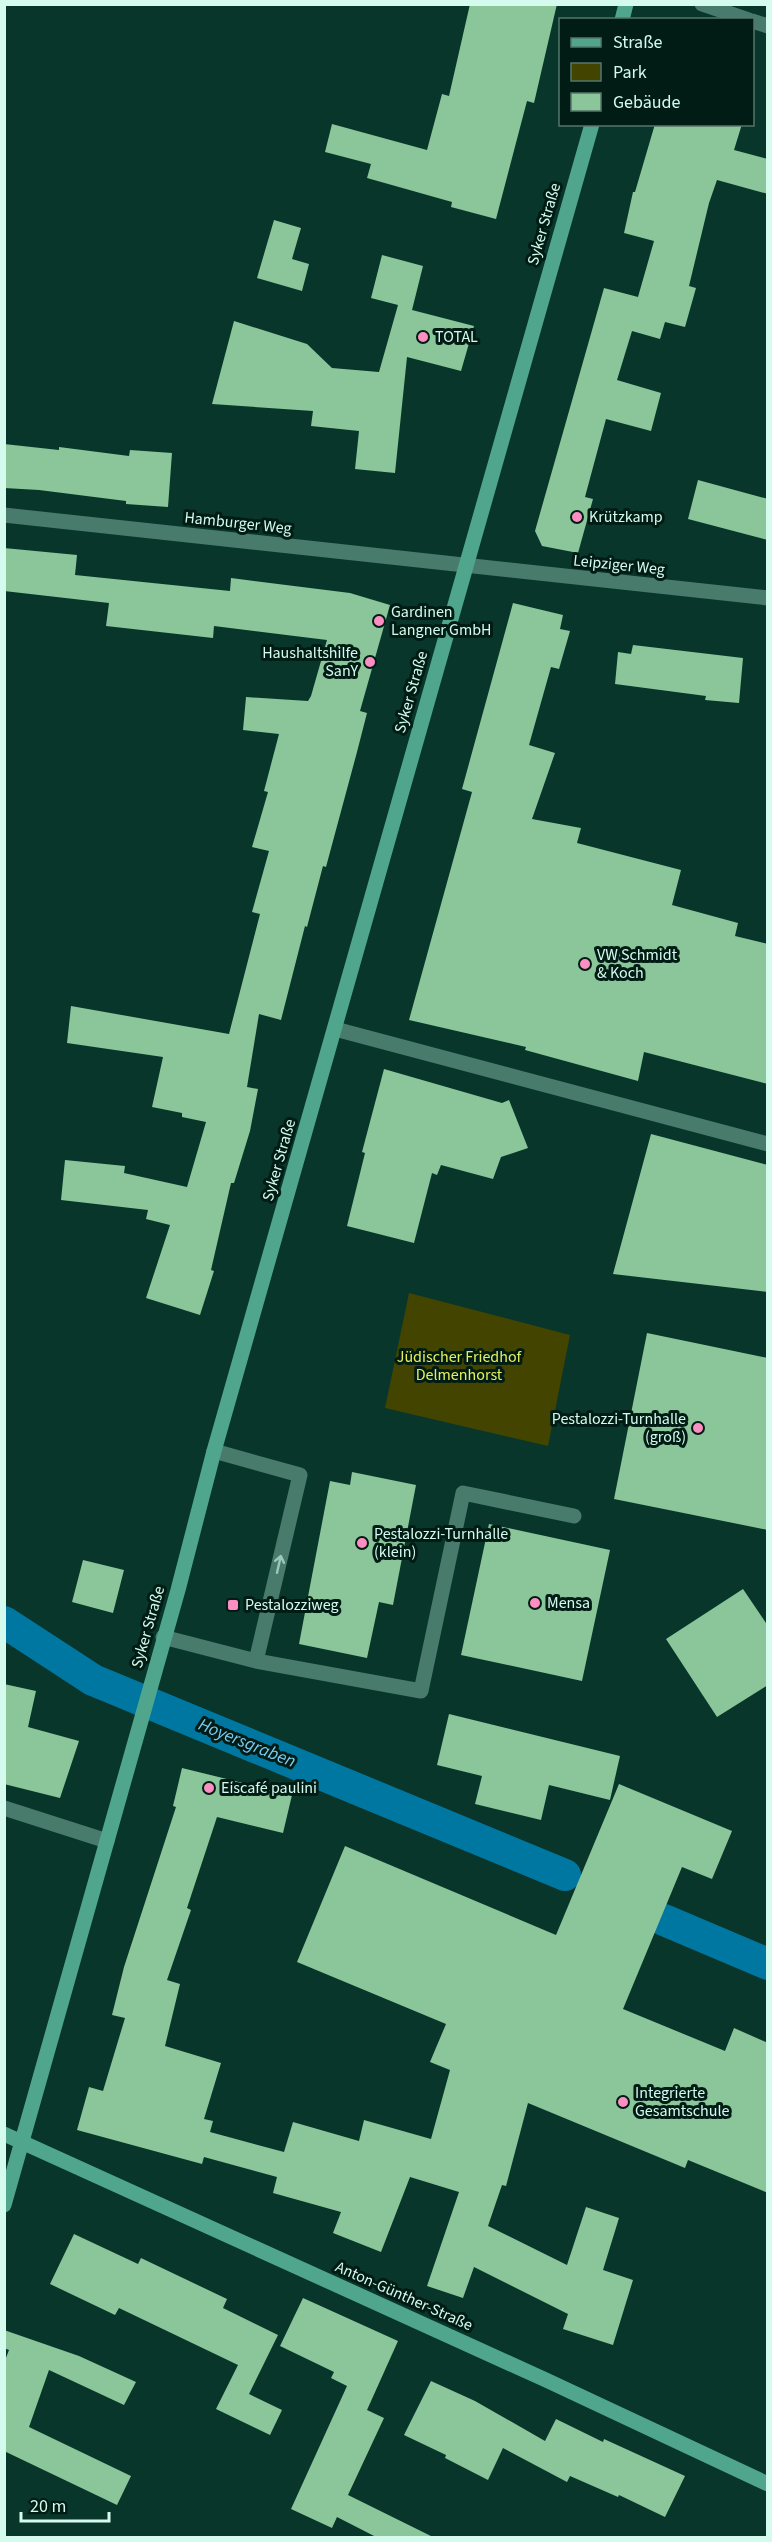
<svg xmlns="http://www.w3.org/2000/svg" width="772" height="2542" viewBox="0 0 772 2542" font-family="'Source Sans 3',sans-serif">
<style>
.green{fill:#424400}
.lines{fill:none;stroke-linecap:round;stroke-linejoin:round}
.canal{stroke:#0077a1;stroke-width:32}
.building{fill:#8ac699}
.service{stroke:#487b6b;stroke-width:15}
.minor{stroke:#487b6b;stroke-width:15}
.secondary{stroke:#50a68d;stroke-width:15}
.oneway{stroke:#9cc8b9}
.poi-dot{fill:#fc8fc2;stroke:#001c14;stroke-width:2}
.labels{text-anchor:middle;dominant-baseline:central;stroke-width:6;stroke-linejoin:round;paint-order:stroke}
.street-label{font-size:16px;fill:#d4fbed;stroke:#001c14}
.poi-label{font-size:16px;fill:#d4fbed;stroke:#001c14;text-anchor:start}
.park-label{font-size:16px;fill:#e8ee5c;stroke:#001c14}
.water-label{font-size:18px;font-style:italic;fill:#78cbf4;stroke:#001c14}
</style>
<rect width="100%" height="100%" fill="#08362b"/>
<path class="green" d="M409 1293 570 1335 548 1446 385 1408Z"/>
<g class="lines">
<path class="canal" d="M4 1622 93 1680 565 1875
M664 1920 768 1964"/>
</g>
<path class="building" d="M470 4H557L534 103 527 101 496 219 451 207 452 202 367 178 371 164 325 152 332 124 427 150 442 94 449 96Z
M655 124H742L734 150 768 159V194L717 180 709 203 689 286 696 288 685 327 665 322 660 339 632 331 617 380 661 393 651 431 606 419 585 497 593 499 578 553 542 546 535 531 604 288 638 297 654 241 624 233 633 192H635Z
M274 220 301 228 292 259 309 264 302 291 257 278Z
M382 255 423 266 412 310 474 326 461 371 407 357 395 473 355 469 359 431 311 426 313 411 212 404 234 321 307 344 332 368 379 372 398 305 371 298Z
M4 444 59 450V447L129 456 130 450 172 453 168 507 126 504V501L39 490 4 488Z
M698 480 768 499V540L688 519Z
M4 548 77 555 75 575 230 591 231 578 350 593 390 605 360 711 367 713 357 752 326 867 323 866 307 927 305 926 281 1020 259 1014 247 1087 258 1089 250 1131 234 1183H231L211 1270 214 1271 200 1315 146 1298 170 1225 146 1219 148 1210 61 1200 65 1160 125 1166 124 1173 187 1187 206 1122 182 1117V1113L152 1107 163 1057 67 1043 71 1006 229 1034 260 914 252 912 269 851 252 847 268 792 264 791 279 734 243 730 246 697 308 701 311 696 327 640 214 626 213 638 106 626 109 603 4 591Z
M513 603 563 615 560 629 570 631 559 669 551 667 529 745 555 753 532 819 581 828 577 843 681 870 672 905 738 923 735 936 768 944V1084L644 1052 638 1081 525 1050 526 1047 409 1020 472 792 462 789Z
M633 645 743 658 739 703 705 700 706 696 615 684 618 652 631 654Z
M384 1069 502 1103 509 1100 528 1148 501 1157 493 1179 441 1165 437 1175 432 1173 414 1243 347 1226 365 1153 362 1152Z
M651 1134 768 1165V1292L613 1274Z
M647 1333 768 1358V1530L614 1499Z
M352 1472 416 1485 393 1605 379 1602 367 1658 299 1644 330 1481 350 1485Z
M489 1524 610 1550 582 1681 461 1655Z
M83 1560 124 1570 113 1613 72 1602Z
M743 1589 768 1626V1685L717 1717 666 1639Z
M4 1684 36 1691 28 1727 79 1741 60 1798 4 1784Z
M449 1714 620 1756 610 1800 549 1785 541 1820 475 1804 482 1776 437 1765Z
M182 1768 292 1795 283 1833 217 1817 187 1908 191 1910 167 1980 180 1984 165 2046 221 2063 204 2119 213 2121 210 2132 284 2152 293 2122 359 2141 364 2120 431 2139 450 2070 430 2062 446 2024 297 1962 345 1846 556 1935 619 1784 732 1831 712 1879 682 1867 623 2009 725 2051 734 2028 768 2043V2193L688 2160 685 2168 528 2103 506 2186 502 2185 488 2226 567 2265 586 2207 619 2218 603 2270 633 2280 613 2345 563 2329 568 2314 474 2267 463 2298 427 2286 459 2192 410 2177 381 2252 333 2233 341 2212 273 2193 277 2177 204 2157 202 2164 77 2130 89 2087 103 2091 125 2018 112 2015 124 1967 176 1807 173 1806Z
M74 2234 138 2264 141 2258 227 2299 223 2308 278 2335 249 2394 282 2410 270 2435 216 2409 238 2365 119 2308 115 2315 50 2284Z
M303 2298 398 2341 367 2410 384 2418 348 2495 435 2538H378L337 2517 332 2528 291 2509 347 2386 331 2378 334 2372 280 2346Z
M4 2330 79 2356 136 2382 124 2405 49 2370 29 2427 131 2476 117 2505 4 2451V2363L9 2350 4 2348Z
M431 2381 475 2401 545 2441 556 2419 603 2442 604 2439 685 2476 665 2517 619 2495 618 2497 570 2476 567 2482 503 2448 488 2480 445 2458 446 2455 404 2435Z"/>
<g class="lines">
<path class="service" d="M702 4 749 20
M752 21 768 26
M335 1029 768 1144
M214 1451 300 1475 256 1661
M163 1637 256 1661 421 1691 463 1493 574 1516
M4 1808 107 1841"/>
<path class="minor" d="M4 515 768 598"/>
<path class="secondary" d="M622 20 626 4
M4 2134 546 2380 768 2484
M4 2205 178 1590 214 1451 592 124"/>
</g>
<defs><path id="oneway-shaft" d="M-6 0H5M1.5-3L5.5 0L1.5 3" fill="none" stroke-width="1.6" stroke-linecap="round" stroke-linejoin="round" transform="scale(1.5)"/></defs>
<use class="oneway" href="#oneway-shaft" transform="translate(279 1564) rotate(-77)"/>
<g class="poi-dot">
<circle cx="423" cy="337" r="6"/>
<circle cx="577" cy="517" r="6"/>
<circle cx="379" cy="621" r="6"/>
<circle cx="370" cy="662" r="6"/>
<circle cx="585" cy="964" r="6"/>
<circle cx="698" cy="1428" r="6"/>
<circle cx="362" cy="1543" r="6"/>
<circle cx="535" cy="1603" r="6"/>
<rect x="227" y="1599" width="12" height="12" rx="3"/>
<circle cx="209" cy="1788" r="6"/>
<circle cx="623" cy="2102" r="6"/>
</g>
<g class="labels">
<g class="street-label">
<text transform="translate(544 224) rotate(-74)">Syker Straße</text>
<text transform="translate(238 523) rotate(6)">Hamburger Weg</text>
<text transform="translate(619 565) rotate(6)">Leipziger Weg</text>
<text transform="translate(411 692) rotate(-74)">Syker Straße</text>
<text transform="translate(279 1160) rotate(-74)">Syker Straße</text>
<text transform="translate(148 1627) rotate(-74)">Syker Straße</text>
<text transform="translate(404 2296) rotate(24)">Anton-Günther-Straße</text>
</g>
<g class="poi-label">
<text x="435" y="337">TOTAL</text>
<text x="589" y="517">Krützkamp</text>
<text x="391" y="612">Gardinen<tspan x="391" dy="18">Langner GmbH</tspan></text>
<text x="358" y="653" text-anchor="end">Haushaltshilfe<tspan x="358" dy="18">SanY</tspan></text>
<text x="597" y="955">VW Schmidt<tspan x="597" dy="18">&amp; Koch</tspan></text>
<text x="686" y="1419" text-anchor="end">Pestalozzi-Turnhalle<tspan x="686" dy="18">(groß)</tspan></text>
<text x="374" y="1534">Pestalozzi-Turnhalle<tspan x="374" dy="18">(klein)</tspan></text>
<text x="547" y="1603">Mensa</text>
<text x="245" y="1605">Pestalozziweg</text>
<text x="221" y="1788">Eiscafé paulini</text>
<text x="635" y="2093">Integrierte<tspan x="635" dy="18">Gesamtschule</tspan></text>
</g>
<g class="park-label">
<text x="459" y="1357">Jüdischer Friedhof<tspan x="459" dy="18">Delmenhorst</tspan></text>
</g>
<g class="water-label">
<text transform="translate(247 1743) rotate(22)">Hoyersgraben</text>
</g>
</g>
<rect width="772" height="2542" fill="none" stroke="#d4fbed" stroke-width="12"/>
<rect x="559" y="18" width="195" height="108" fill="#001c14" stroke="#55756b" stroke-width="1.5"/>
<rect x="571" y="38" width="30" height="9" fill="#50a68d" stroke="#55756b" stroke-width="1.5"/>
<text x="613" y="48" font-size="18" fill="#d4fbed">Straße</text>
<rect x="571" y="63" width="30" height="18" fill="#424400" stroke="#55756b" stroke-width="1.5"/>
<text x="613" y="78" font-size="18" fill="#d4fbed">Park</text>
<rect x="571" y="93" width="30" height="18" fill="#8ac699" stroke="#55756b" stroke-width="1.5"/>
<text x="613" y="108" font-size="18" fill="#d4fbed">Gebäude</text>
<path d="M21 2512v9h88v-9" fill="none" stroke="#d4fbed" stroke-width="3"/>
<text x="30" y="2512" font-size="18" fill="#d4fbed" stroke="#001c14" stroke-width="4.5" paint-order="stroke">20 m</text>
</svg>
